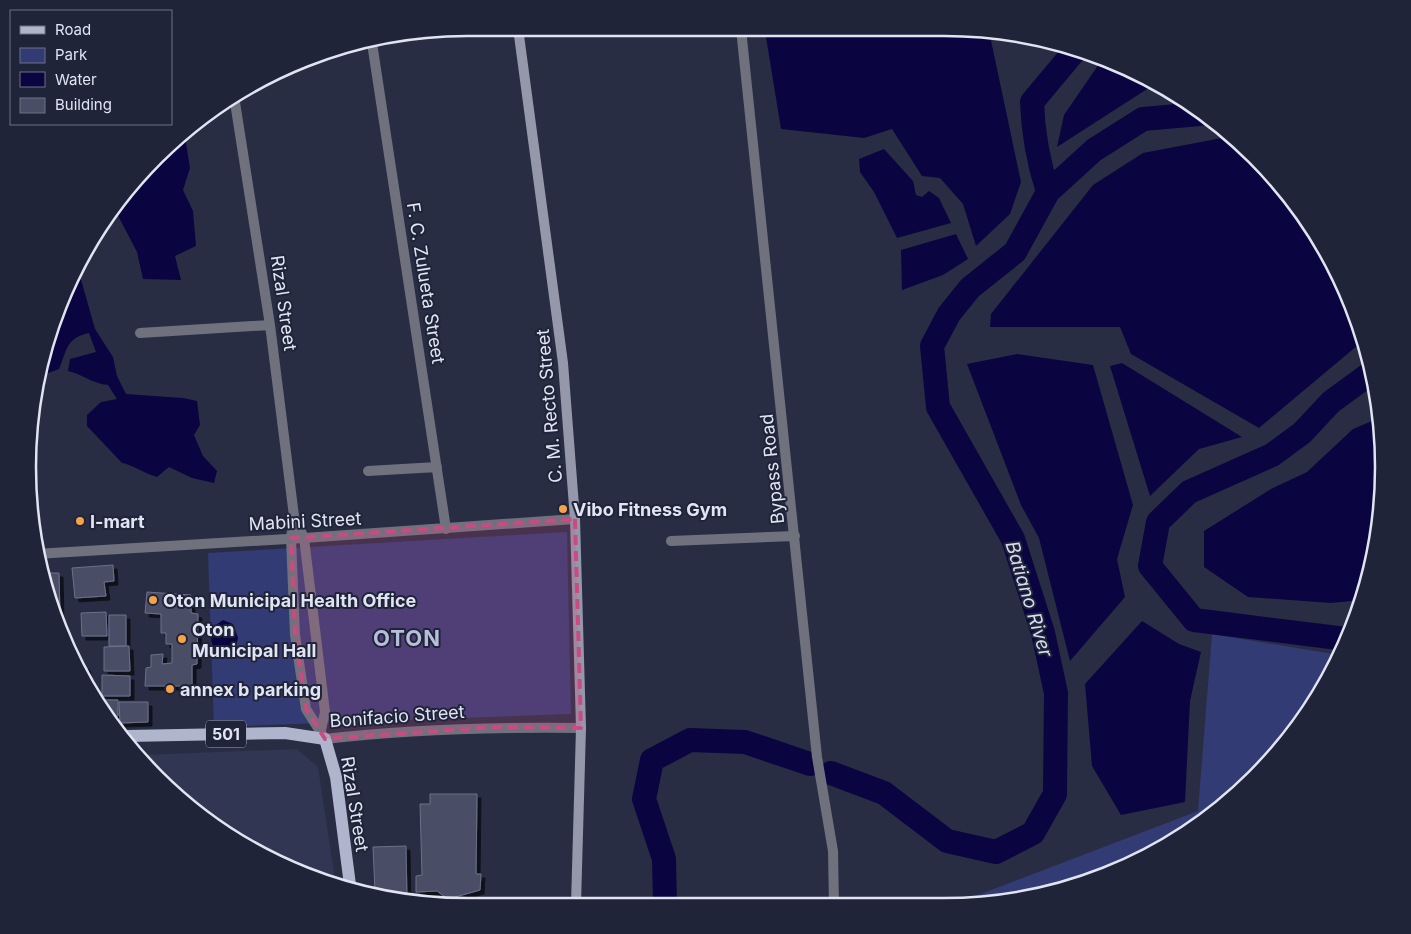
<svg xmlns="http://www.w3.org/2000/svg" width="1411" height="934" viewBox="0 0 1411 934" font-family="Inter,sans-serif">
<style>
.built{fill:#313752}
.green{fill:#323b73}
.water{fill:#0a0540}
.lines{fill:none;stroke-linecap:round;stroke-linejoin:round}
.river{stroke:#0a0540;stroke-width:24}
.building{fill:#484e65;stroke:#6b718a;filter:url(#shadow)}
.minor{stroke:#6f727d;stroke-width:10}
.tertiary{stroke:#6f727d;stroke-width:10}
.secondary{stroke:#9498aa;stroke-width:10}
.primary{stroke:#afb5cc;stroke-width:12}
.marked{fill:#ca4b81;fill-opacity:0.2;stroke:#ca4b81;stroke-width:4;stroke-dasharray:10 6;stroke-linejoin:round}
.poi-dot{fill:#f6a248;stroke:#1f2438;stroke-width:2}
.labels{text-anchor:middle;dominant-baseline:central;stroke-width:4;stroke-linejoin:round;paint-order:stroke}
.shield{fill:#1f2438;stroke:#a7aaba;stroke-width:1}
.shield-label{font-size:16px;font-weight:bold;fill:#e1e4f2}
.street-label{font-size:18px;fill:#e1e4f2;stroke:#1f2438}
.poi-label{font-size:18px;font-weight:bold;fill:#e1e4f2;stroke:#1f2438;text-anchor:start}
.water-label{font-size:19px;font-style:italic;fill:#d7dcef;stroke:#1f2438}
.district-label{font-size:22px;font-weight:bold;letter-spacing:1px;fill:#b7bed9;stroke:#1f2438}
.rim{fill:none;stroke:#e1e4f2;stroke-width:2.5}
</style>
<defs>
<filter id="shadow"><feDropShadow dx="4" dy="4" stdDeviation="0" flood-color="#0009"/></filter>
</defs>
<rect width="100%" height="100%" fill="#292d43"/>
<path class="built" d="M297 749 318 767 335 880 273 861 177 797 142 755Z"/>
<path class="green" d="M567 532 571 714 214 727 208 553Z
M1212 634 1339 655C1287 769 1179 858 1058 892 1045 895 1030 896 1016 898 995 902 974 906 952 905L1198 811Z"/>
<path class="water" d="M796 30 989 31 1021 182 1010 214 976 246 963 204 940 178 922 176 892 129 864 138 781 129 766 37Z
M1101 61 1138 73 1155 84 1057 147 1064 115Z
M1232 136 1293 200 1338 273 1364 340 1259 428 1131 354 1120 327H990L991 314 1093 185 1143 153Z
M185 137 190 168 183 190 193 211 196 246 175 256 181 280 143 279 137 252 114 208 119 199Z
M884 149 913 181 916 195 922 197 929 191 939 198 951 223 897 238 874 192 860 172 859 159Z
M956 234 968 259 943 275 902 290 901 250Z
M78 269 95 329 113 357 117 376 126 394 183 398 197 401 200 425 194 435 203 456 217 471 214 483 192 478 169 467 157 477C145 474 131 464 122 463L87 426V415L101 402 117 399 108 385C93 384 82 374 68 371L70 359 96 352 89 333C66 338 67 350 59 369L43 375 61 299Z
M1017 354 1093 365 1133 505 1117 559 1125 597 1070 661 1039 538 1021 505 967 364Z
M1122 363 1242 437 1199 449 1150 496 1110 366Z
M1379 418 1383 439 1380 525 1362 600 1331 603 1248 597 1204 567V531L1271 489 1307 472 1353 429Z
M223 620 233 624 238 638 234 652 224 657 214 652 211 640 213 627Z
M1142 621 1179 644 1201 652 1190 701 1185 802 1121 815 1092 766 1085 684Z"/>
<g class="lines">
<path class="river" d="M1048 192 1094 150 1143 119 1200 114
M1346 639 1194 620 1150 566 1158 522 1189 492 1272 455 1302 433 1331 402 1372 372
M831 773 884 793 947 841 996 852 1033 833 1055 794 1056 693 1043 633 1013 539 938 407 932 346 949 314 970 288 1015 252 1048 192C1038 161 1033 134 1032 102L1073 53
M665 904 664 859 644 799 652 760 690 740 745 742 810 764"/>
</g>
<path class="building" d="M113 565 114 581 104 582 106 596 75 598 72 568Z
M44 573H59L60 617Z
M147 592 191 595V613L198 614 197 664 192 665V686H145L146 668 151 667V655L163 654 162 664 172 663V644H166V633H161V614L145 613Z
M106 612 107 636H82L81 613Z
M109 615H126V646H109Z
M129 646 130 671H104V647Z
M75 656 87 668 86 686Z
M102 675 130 676V696H102Z
M100 700H118V716H110L100 704Z
M119 702H148V722L120 723Z
M430 794H477L476 874H481L480 890 448 899 437 891 416 892V876L422 875 420 804H430Z
M406 846 407 902 375 892 373 847Z"/>
<g class="lines">
<path class="minor" d="M372 43 446 529
M234 96 270 325 294 516 291 538 295 635 306 709 325 739C411 729 496 727 581 728
M140 333 270 325
M368 471 437 467
M294 517 304 538 325 712 321 730
M671 541 795 536"/>
<path class="tertiary" d="M741 29 817 757 833 851 834 905
M36 554 304 538 575 519"/>
<path class="secondary" d="M518 28 563 363 575 519 581 728 576 904"/>
<path class="primary" d="M127 736 285 733 325 739 336 777 350 885"/>
</g>
<path class="marked" d="M575 519 581 728 495 727 325 739 306 709 295 635 291 538Z"/>
<g class="poi-dot">
<circle cx="563" cy="509" r="5"/>
<circle cx="80" cy="521" r="5"/>
<circle cx="153" cy="600" r="5"/>
<circle cx="182" cy="639" r="5"/>
<circle cx="170" cy="689" r="5"/>
</g>
<g class="labels">
<rect class="shield" x="206" y="720.5" width="40" height="27" rx="4"/>
<g class="shield-label">
<text x="226" y="734">501</text>
</g>
<g class="street-label">
<text transform="translate(426 283) rotate(81)">F. C. Zulueta Street</text>
<text transform="translate(284 303) rotate(82)">Rizal Street</text>
<text transform="translate(549 406) rotate(-95)">C. M. Recto Street</text>
<text transform="translate(772 469) rotate(-96)">Bypass Road</text>
<text transform="translate(305 521) rotate(-3)">Mabini Street</text>
<text transform="translate(397 716) rotate(-4)">Bonifacio Street</text>
<text transform="translate(355 804) rotate(81)">Rizal Street</text>
</g>
<g class="poi-label">
<text x="573" y="509">Vibo Fitness Gym</text>
<text x="90" y="521">I-mart</text>
<text x="163" y="600">Oton Municipal Health Office</text>
<text x="192" y="629">Oton<tspan x="192" dy="21">Municipal Hall</tspan></text>
<text x="180" y="689">annex b parking</text>
</g>
<g class="water-label">
<text transform="translate(1029 599) rotate(73)">Batiano River</text>
</g>
<g class="district-label">
<text x="407" y="638">OTON</text>
</g>
</g>
<path d="M0 0H1411V934H0ZM467 36H944A431 431 0 0 1 1375 467V467A431 431 0 0 1 944 898H467A431 431 0 0 1 36 467V467A431 431 0 0 1 467 36Z" fill="#1f2438" fill-rule="evenodd"/>
<path class="rim" d="M467 36H944A431 431 0 0 1 1375 467V467A431 431 0 0 1 944 898H467A431 431 0 0 1 36 467V467A431 431 0 0 1 467 36Z"/>
<rect x="10" y="10" width="162" height="115" fill="#1f2438" stroke="#6d7182"/>
<rect x="20" y="26" width="25" height="8" fill="#afb5cc" stroke="#6d7182"/>
<text x="55" y="35" font-size="15" fill="#e1e4f2">Road</text>
<rect x="20" y="48" width="25" height="15" fill="#323b73" stroke="#6d7182"/>
<text x="55" y="60" font-size="15" fill="#e1e4f2">Park</text>
<rect x="20" y="72" width="25" height="15" fill="#0a0540" stroke="#6d7182"/>
<text x="55" y="85" font-size="15" fill="#e1e4f2">Water</text>
<rect x="20" y="98" width="25" height="15" fill="#484e65" stroke="#6d7182"/>
<text x="55" y="110" font-size="15" fill="#e1e4f2">Building</text>
</svg>
